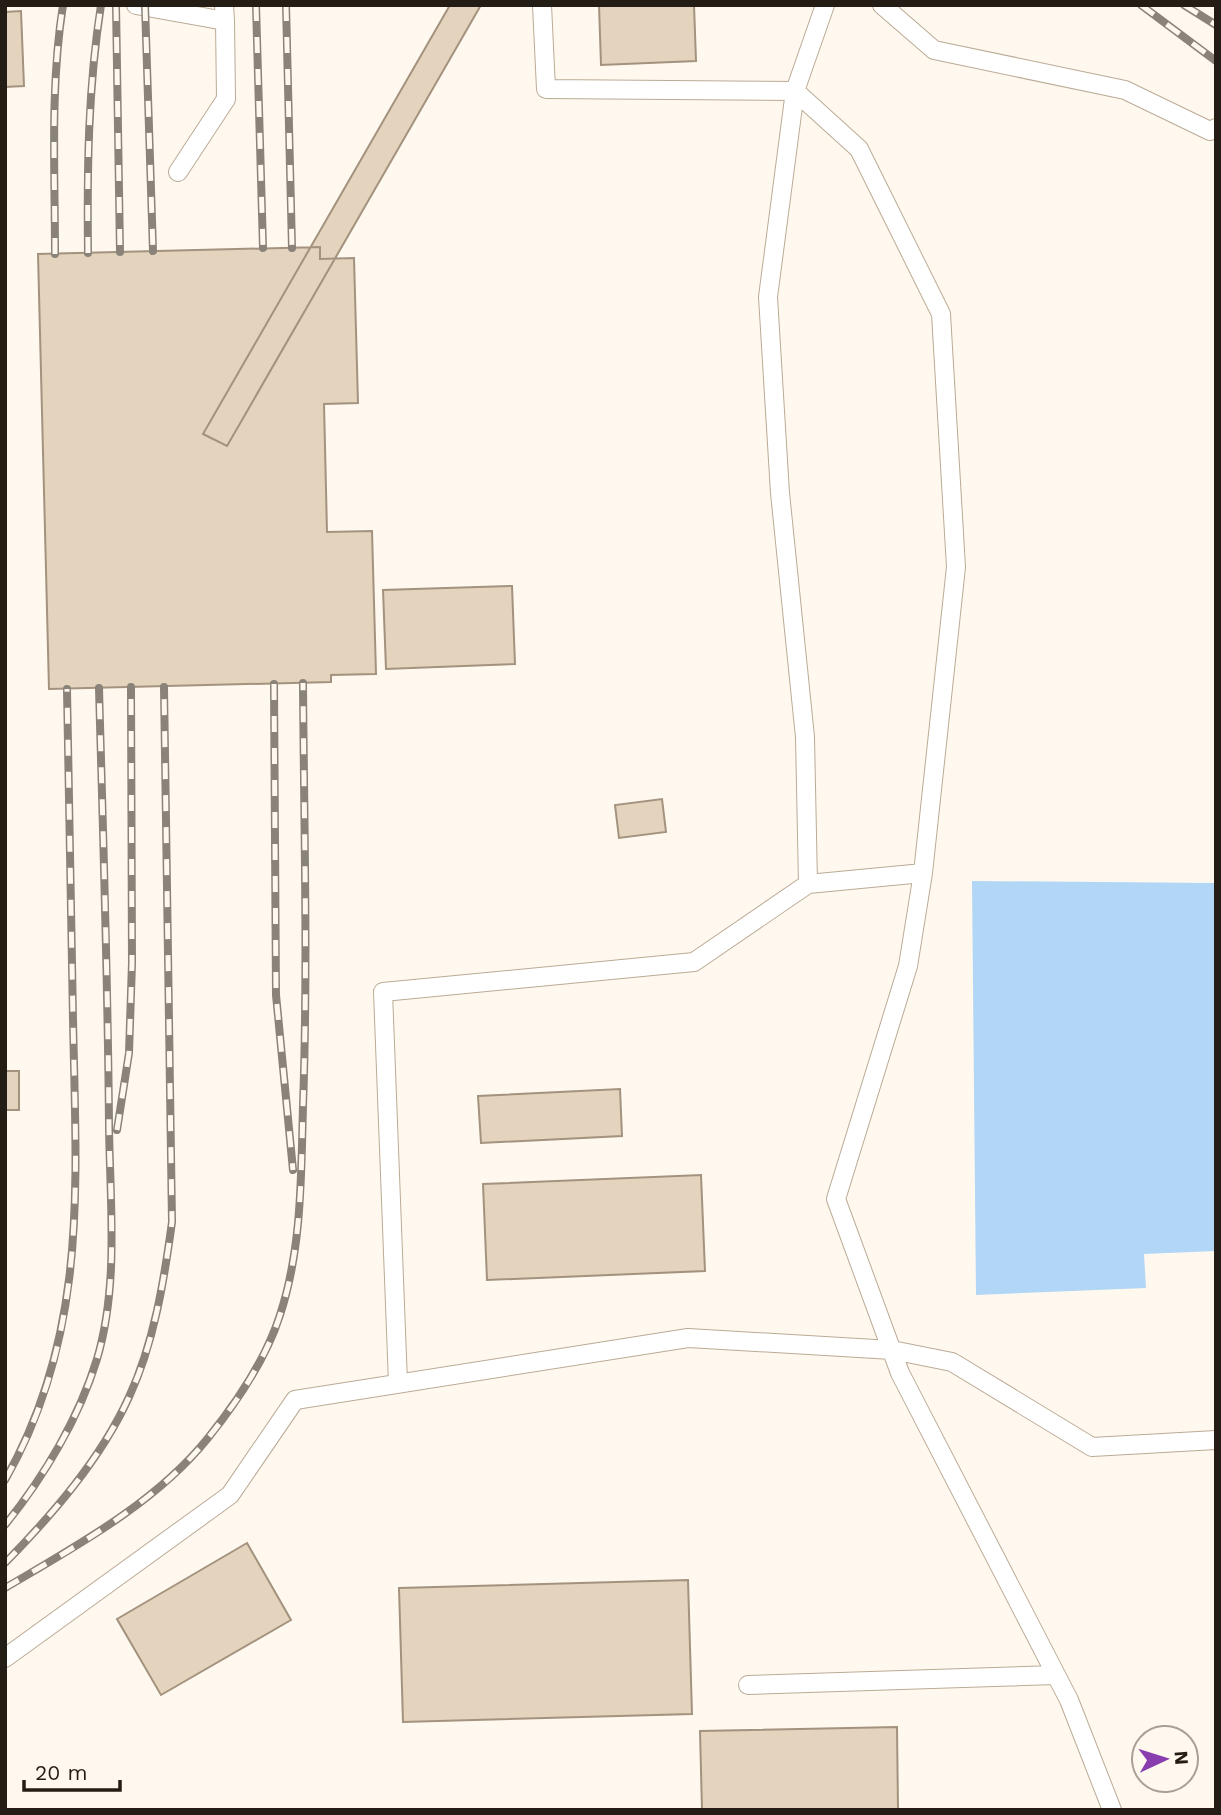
<svg xmlns="http://www.w3.org/2000/svg" width="1221" height="1815" viewBox="0 0 1221 1815" font-family="'Work Sans',sans-serif">
<style>
.water{fill:#b1d6f6}
.building{fill:#e4d3bd;stroke:#a3927e;stroke-width:2}
.lines{fill:none;stroke-linecap:round;stroke-linejoin:round}
.lane-casing{stroke:#bbab96;stroke-width:20}
.lane{stroke:#fff;stroke-width:18}
.rail-casing{stroke:#89837a;stroke-width:8}
.rail{stroke:#fff8ef;stroke-width:5;stroke-dasharray:16;stroke-linecap:butt}
</style>
<rect width="100%" height="100%" fill="#fff8ef"/>
<path class="water" d="M972 881 1216 883V1251L1144 1254 1146 1288 976 1295Z"/>
<path class="building" d="M450 5H481L227 446 203 434Z
M599 5H694L696 61 601 65Z
M21 11 24 86 5 87V12Z
M320 247V259L354 258 358 403 324 404 327 532 372 531 376 674 331 675V682L49 689 38 254Z
M512 586 515 664 386 669 383 590Z
M662 799 666 832 619 838 615 805Z
M5 1071H19V1110H5Z
M620 1089 622 1136 481 1143 478 1096Z
M701 1175 705 1271 487 1280 483 1184Z
M247 1543 291 1620 161 1695 117 1619Z
M688 1580 692 1714 403 1722 399 1588Z
M897 1727 898 1809 702 1810 700 1731Z"/>
<g class="lines">
<defs>
<path id="lane" d="M136 5 225 21 224 5
M542 5 546 89 795 91 768 297 780 493 805 737 808 884
M825 5 795 91 859 149 941 314 956 567 923 873 908 966 836 1199 900 1373 1069 1700 1112 1810
M882 5 934 50 1125 90 1210 131 1216 128
M178 172 226 99 225 21
M398 1383 383 992 694 962 808 884 923 873
M5 1658 230 1495 295 1400 688 1338 892 1350 952 1362 1092 1447 1216 1440
M748 1685 1056 1675"/>
</defs>
<use href="#lane" class="lane-casing"/>
<use href="#lane" class="lane"/>
<defs>
<path id="rail" d="M116 5 120 252
M145 5 153 251
M256 5 263 248
M286 5 292 248
M1141 5 1216 61
M1184 5 1216 25
M88 253C87 169 88 88 101 5
M55 254C55 171 50 87 63 5
M274 684 276 995 293 1170
M117 1130 129 1053 132 963 131 687
M5 1480C89 1333 76 1181 73 1019 71 909 69 799 67 689
M5 1525C44 1477 79 1418 97 1359 119 1285 110 1203 109 1127 108 981 103 834 99 688
M5 1563C52 1515 101 1459 129 1397 154 1343 164 1281 172 1222L164 687
M5 1588C76 1546 156 1503 208 1438 237 1402 266 1359 280 1315 302 1248 301 1176 303 1106 308 965 304 824 303 683"/>
</defs>
<use href="#rail" class="rail-casing"/>
<use href="#rail" class="rail"/>
</g>
<rect width="1221" height="1815" fill="none" stroke="#231d15" stroke-width="14"/>
<g transform="translate(1165 1759) rotate(86)"><circle r="33" fill="#fff8ef" stroke="#a7a098" stroke-width="2"/>
<path d="M0-5L12 26L0 18L-12 26Z" fill="#893eb0"/>
<text y="-10" font-size="19" font-weight="bold" text-anchor="middle" fill="#231d15">N</text>
</g>
<path d="M24 1780v10h96v-10" fill="none" stroke="#231d15" stroke-width="3.5"/>
<text x="35" y="1780" font-size="21" fill="#231d15" stroke="#fff8ef" stroke-width="5" paint-order="stroke">20 m</text>
</svg>
